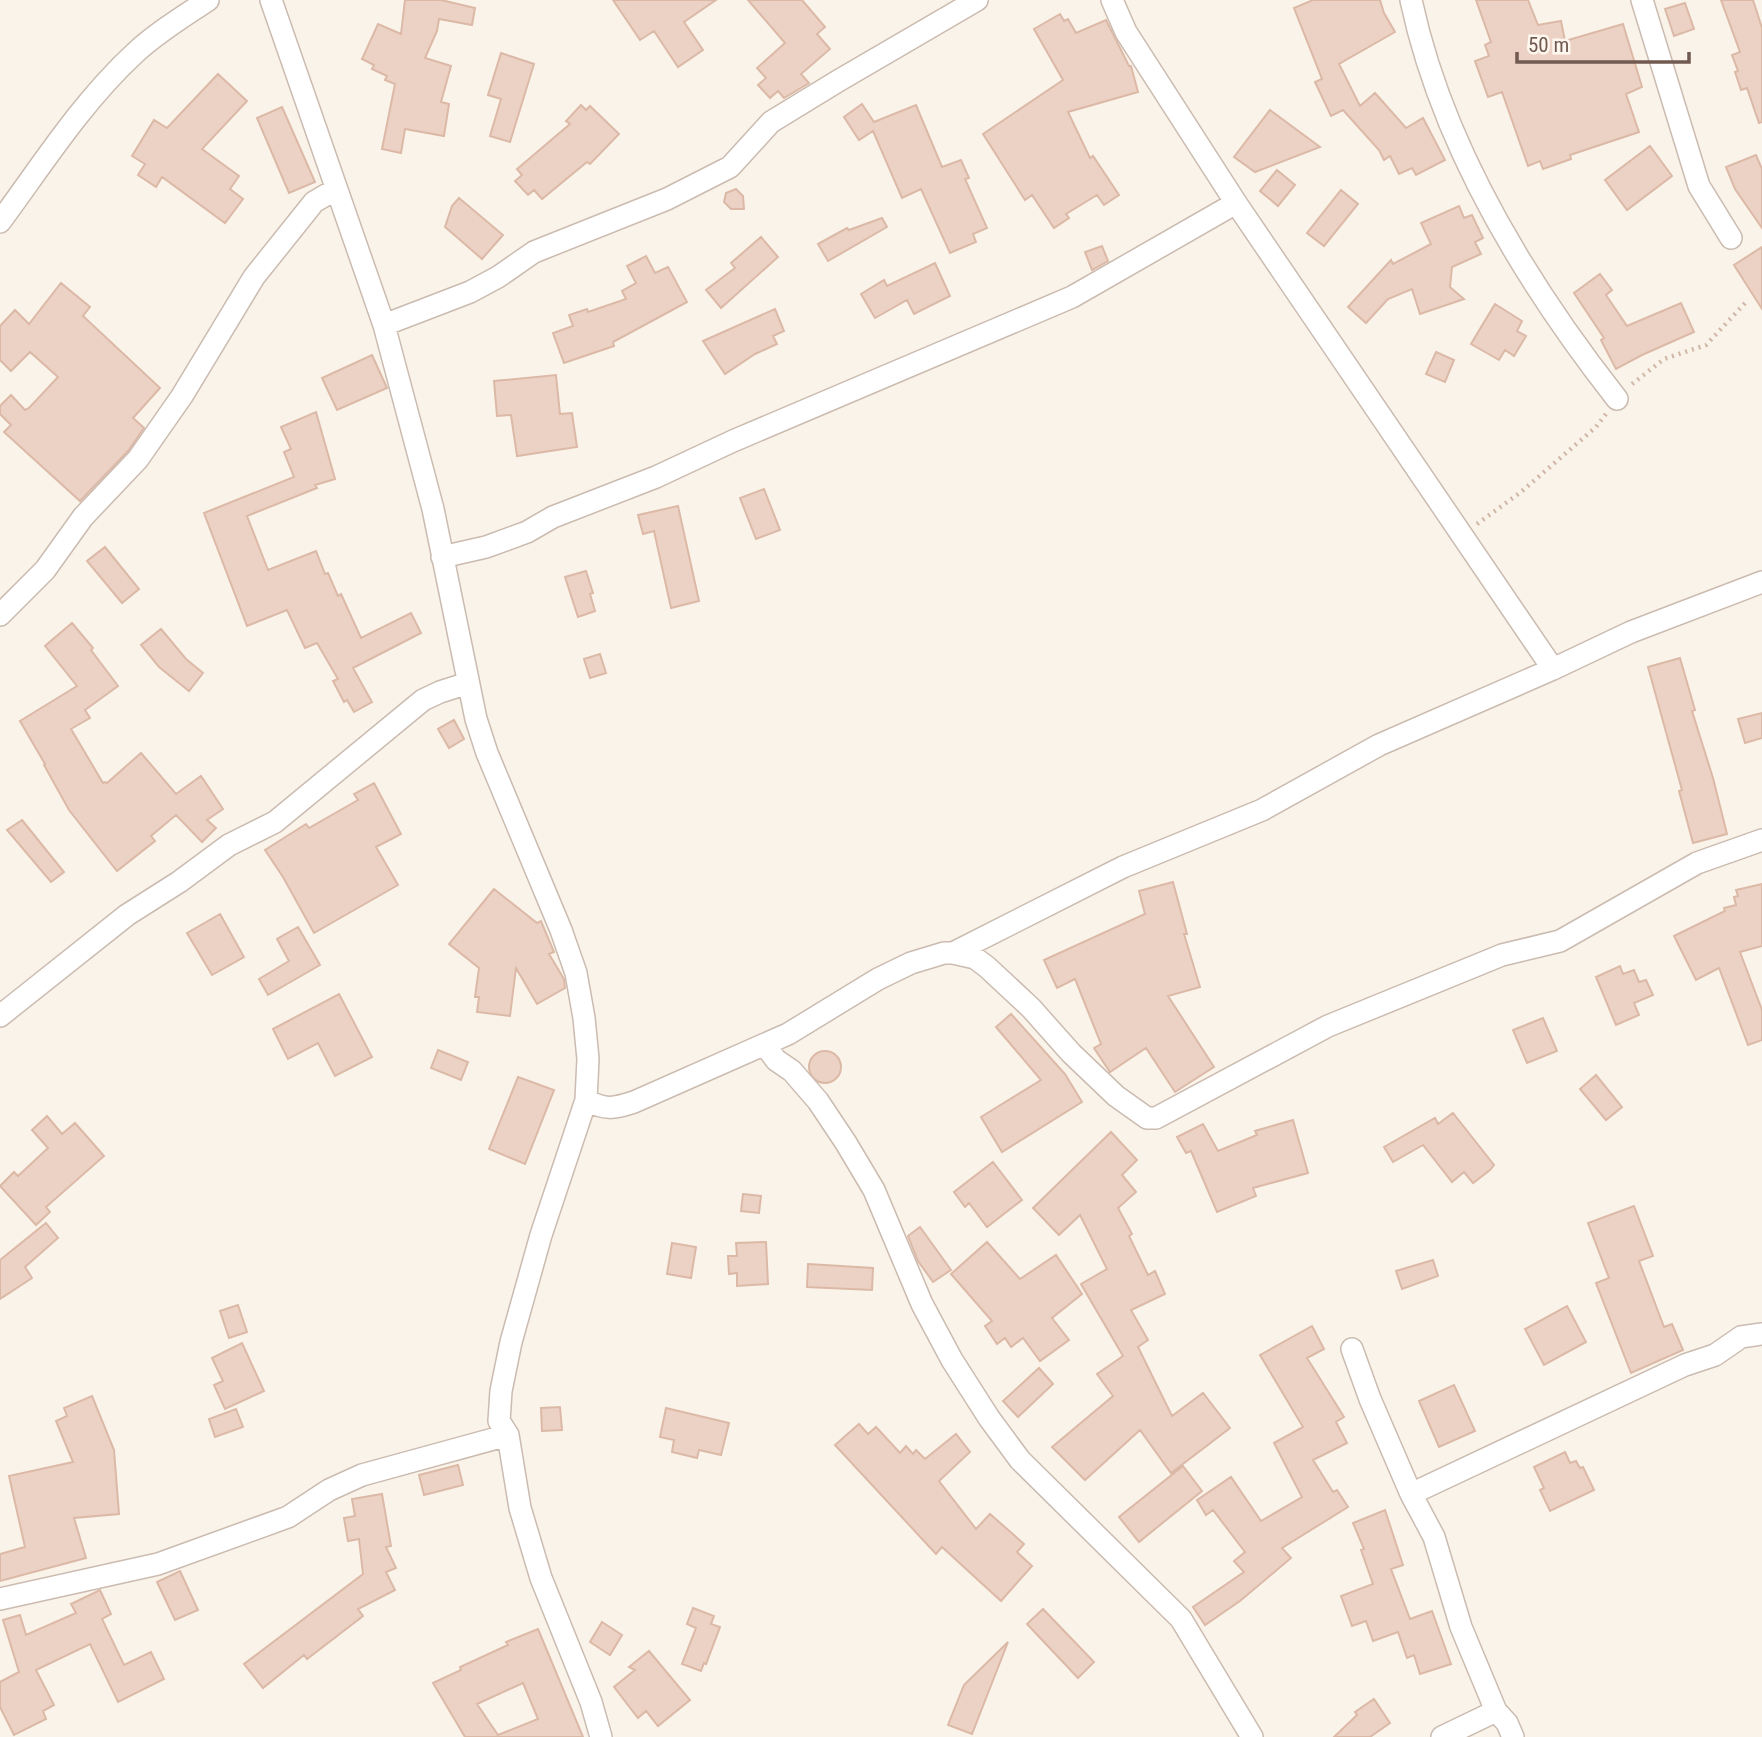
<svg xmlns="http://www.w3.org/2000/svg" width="1762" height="1737" viewBox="0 0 1762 1737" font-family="'Roboto Condensed',sans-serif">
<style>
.building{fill:#ecd2c4;stroke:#dcb9a7;stroke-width:2;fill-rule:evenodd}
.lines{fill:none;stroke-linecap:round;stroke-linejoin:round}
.street-casing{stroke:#cbbbb0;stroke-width:24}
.path{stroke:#d1b6a7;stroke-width:4.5;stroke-dasharray:2 5;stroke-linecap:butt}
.street{stroke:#fff;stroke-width:21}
</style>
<rect width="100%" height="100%" fill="#faf3e9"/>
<path class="building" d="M405 0H441L475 8 472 25 439 19 437 31 425 58 451 66 441 102 449 104 444 136 405 129 401 153 382 149 395 84 385 80 387 76 372 69 374 65 362 59 378 24 401 34Z
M613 0H716L684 22 703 50 678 67 654 31 640 40Z
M748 0H802L825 27 817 34 830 49 801 74 809 83 784 98 778 91 770 98 758 85 766 78 757 68 785 43Z
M1313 0H1380L1384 13 1395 32 1339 64 1360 106 1375 93 1406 128 1423 118 1445 160 1416 175 1412 168 1399 174 1390 156 1384 160 1379 150 1343 110 1331 116 1315 82 1322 79 1294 8Z
M1476 0H1528L1538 25 1561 21 1565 41 1623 24 1642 87 1626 94 1639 132 1570 155 1571 159 1543 169 1540 161 1528 166 1502 92 1488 97 1475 61 1489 56 1485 45 1491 42Z
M1721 0H1753L1762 28V122L1759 123 1747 88 1741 90 1735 72 1738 71 1732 55 1740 52Z
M1685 3 1694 29 1674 36 1665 9Z
M1060 14 1064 21 1068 19 1076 33 1106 20 1129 66H1131L1138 92 1068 112 1090 158 1093 156 1119 195 1104 205 1097 195 1066 214 1069 218 1054 228 1032 195 1025 200 983 134 1063 80 1034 29Z
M501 53 534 64 510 142 490 136 501 99 488 95Z
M218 74 247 101 202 149 239 176 230 189 243 199 225 223 162 177 156 187 138 175 145 164 132 156 154 120 167 128Z
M862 104 874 122 916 105 942 167 961 160 969 178 965 179 987 228 973 234 976 242 950 253 921 189 902 198 873 131 859 140 844 117Z
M581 105 586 110 590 106 619 134 590 164 587 162 542 199 534 190 528 195 515 181 522 175 517 169 570 124 566 121Z
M282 107 315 182 289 193 257 118Z
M1270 110 1320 147 1255 172 1234 157Z
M1650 146 1672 176 1627 210 1605 180Z
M1756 155 1762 169V228L1735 189 1726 167Z
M1277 170 1295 185 1278 206 1260 191Z
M736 189 743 196 744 209H731L724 202 726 193Z
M1341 190 1358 204 1324 246 1307 233Z
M459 198 503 235 482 259 445 227 452 206Z
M1459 206 1464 218 1472 215 1483 238 1475 242 1481 254 1452 267 1450 287 1464 299 1420 314 1412 289 1388 299 1366 323 1348 307 1391 260 1393 264 1431 244 1421 223Z
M882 218 887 227 828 261 818 244 847 228 849 230Z
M761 237 778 257 721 308 706 290 735 268 731 263Z
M1102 246 1108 261 1092 270 1085 252Z
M1762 247V309L1734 265Z
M646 256 655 273 668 267 687 302 613 342 614 346 564 363 553 333 573 326 569 315 587 309 588 312 626 299 622 291 636 283 627 266Z
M935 263 950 296 914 314 907 300 875 318 861 294 884 280 887 286Z
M1600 274 1612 290 1606 295 1627 326 1681 303 1694 332 1642 355 1616 369 1601 340 1604 338 1574 293Z
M61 283 90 307 83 316 160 388 133 418 144 428 128 451 80 501 4 432 11 425 0 414V406L11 395 25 410 29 408 58 377 30 352 11 371 0 360V326L15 310 29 324Z
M1495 304 1522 321 1517 331 1526 336 1514 356 1505 350 1499 360 1471 344Z
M775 309 784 331 773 336 777 344 755 354 725 374 703 341Z
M1436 352 1454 360 1445 382 1426 374Z
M372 355 387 388 337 410 322 378Z
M556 375 560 414 572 413 577 447 517 456 511 415 497 416 494 381Z
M316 412 335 479 315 485 317 488 247 516 268 570 316 551 325 574 328 573 338 596 341 594 361 638 411 613 421 633 353 668 372 702 354 712 347 700 344 702 333 681 338 679 317 643 305 648 287 610 247 626 204 513 294 477 284 452 291 449 281 427Z
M764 489 780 530 756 539 740 498Z
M678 506 699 601 671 608 654 531 643 534 638 515Z
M105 547 139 589 122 603 87 561Z
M586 571 593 593 590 594 595 611 578 617 565 577Z
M72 623 93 648 91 650 118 686 85 710 90 718 71 729 103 783 105 782 107 783 141 753 176 794 201 776 223 809 207 820 216 828 202 842 176 815 151 836 155 841 117 871 69 810 44 765 45 764 20 721 77 686 45 646Z
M161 629 186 659 203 673 189 691 159 667 141 645Z
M600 654 606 673 590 678 584 659Z
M1680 658 1695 710 1692 711 1713 778 1727 834 1693 843 1679 791 1682 790 1648 667Z
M1762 713V738L1745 743 1738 719Z
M454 720 464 739 449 748 438 729Z
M374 783 401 834 376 847 398 885 314 933 283 877 265 850 306 824 309 828 358 800 354 794Z
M22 820 64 872 51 882 7 830Z
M1173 882 1187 934H1184L1200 987 1168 996 1214 1067 1175 1092 1146 1048 1110 1072 1094 1048 1101 1044 1075 979 1057 988 1044 960 1145 914 1139 891Z
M1762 884V946L1740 952 1762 1010V1040L1748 1045 1719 968 1696 980 1674 936 1725 911 1724 908 1736 905 1734 897 1738 896 1736 890Z
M494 889 537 923 541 921 554 952 549 954 564 979 565 988 537 1004 516 968 510 1016 477 1012 479 997H475L479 968 449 944Z
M220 914 244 957 212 975 187 933Z
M298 927 320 965 268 995 259 979 289 961 277 939Z
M1620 966 1623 974 1634 970 1639 982 1646 980 1653 995 1634 1003 1639 1015 1616 1025 1596 977Z
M339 994 372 1057 335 1076 318 1043 288 1059 273 1029Z
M1011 1014 1065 1074 1082 1102 1002 1152 981 1117 1041 1080 996 1027Z
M1543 1018 1557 1051 1527 1063 1513 1030Z
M438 1050 468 1062 461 1080 431 1068Z
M809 1067a16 16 0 1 1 32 0a16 16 0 1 1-32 0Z
M1596 1075 1622 1107 1606 1120 1580 1089Z
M518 1077 554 1090 525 1164 489 1149Z
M1453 1113 1494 1165 1490 1170 1473 1183 1464 1172 1452 1182 1423 1145 1393 1162 1384 1147 1435 1118 1438 1124Z
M47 1116 62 1134 75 1123 104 1156 46 1207 50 1212 36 1225 0 1186 14 1172 18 1176 48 1148 32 1130Z
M1293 1120 1308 1173 1253 1188 1256 1196 1217 1212 1191 1151 1186 1153 1177 1137 1203 1124 1218 1151 1257 1135 1255 1131Z
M1111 1132 1137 1160 1122 1175 1136 1192 1118 1208 1132 1234 1129 1236 1148 1275 1155 1271 1165 1294 1131 1310 1148 1340 1138 1347 1172 1416 1203 1393 1230 1428 1171 1473 1140 1430 1085 1480 1052 1447 1113 1396 1097 1374 1123 1356 1081 1284 1107 1269 1080 1215 1059 1235 1033 1208Z
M993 1162 1022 1200 987 1227 969 1203 965 1207 954 1192Z
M743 1194 761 1196 759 1213 741 1211Z
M1634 1206 1653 1256 1639 1261 1664 1327 1672 1324 1683 1350 1631 1373 1596 1283 1609 1278 1588 1223Z
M46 1223 58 1238 25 1267 32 1278 0 1299V1260Z
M920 1227 951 1270 933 1282 918 1261 908 1236Z
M766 1242 768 1284 737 1286V1273L729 1274 728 1256H737L736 1243Z
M987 1242 1020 1279 1056 1255 1082 1294 1052 1318 1069 1340 1040 1361 1023 1338 1011 1347 1005 1338 997 1344 985 1326 992 1321 951 1274Z
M672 1243 696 1247 691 1278 667 1274Z
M1433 1260 1438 1276 1402 1289 1396 1271Z
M808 1264 873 1268 872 1290 807 1287Z
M238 1305 247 1332 229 1338 220 1311Z
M1567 1306 1586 1342 1544 1365 1525 1329Z
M1312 1326 1324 1349 1307 1358 1344 1417 1336 1422 1347 1443 1313 1460 1333 1492 1337 1490 1348 1507 1282 1548 1291 1558 1240 1601 1205 1625 1193 1607 1244 1572 1234 1561 1245 1552 1213 1510 1206 1515 1197 1500 1231 1477 1261 1521 1302 1497 1274 1443 1303 1427 1260 1355Z
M242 1343 264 1391 225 1409 214 1385 223 1381 212 1358Z
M1039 1368 1053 1384 1018 1417 1003 1401Z
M1454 1385 1475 1431 1439 1447 1419 1401Z
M92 1396 114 1450 119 1514 74 1518 86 1558 0 1581V1554L25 1547 9 1476 73 1462 56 1421 67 1416 64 1408Z
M560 1407 562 1430 542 1431 541 1408Z
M666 1408 729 1423 721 1455 699 1450 697 1458 672 1452 674 1440 660 1437Z
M236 1409 243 1427 215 1437 209 1419Z
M859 1424 868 1434 876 1427 900 1453 906 1446 913 1454 916 1450 925 1459 956 1434 970 1452 939 1481 976 1529 990 1514 1024 1544 1017 1552 1032 1566 1001 1601 942 1547 936 1554 835 1445Z
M1565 1452 1570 1463 1576 1461 1580 1468 1583 1467 1594 1490 1550 1511 1540 1490 1544 1488 1534 1467Z
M458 1465 463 1485 424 1495 419 1475Z
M1183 1466 1202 1491 1139 1542 1119 1517Z
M382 1494 391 1546 386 1547 396 1568 386 1572 395 1590 358 1609 363 1616 307 1659 304 1655 263 1688 244 1664 363 1574 359 1539 348 1541 344 1518 355 1516 352 1499Z
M1385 1510 1403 1565 1391 1569 1410 1619 1432 1611 1451 1664 1420 1674 1414 1655 1407 1658 1398 1632 1373 1641 1366 1621 1352 1626 1341 1596 1373 1584 1361 1550 1364 1549 1353 1523Z
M180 1571 198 1610 175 1620 157 1582Z
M100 1590 111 1614 102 1619 124 1665 151 1652 164 1679 118 1702 90 1644 36 1670 54 1705 43 1711 46 1719 14 1735 0 1707V1682L19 1672 3 1620 20 1615 26 1635 76 1613 71 1604Z
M693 1608 714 1616 711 1624 720 1627 706 1664 704 1663 701 1671 682 1664 696 1628 687 1624Z
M1043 1609 1094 1662 1078 1678 1027 1624Z
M602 1622 622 1635 610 1655 590 1642Z
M538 1629 583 1737H465L433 1683 461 1670 460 1667 508 1645 506 1642ZM523 1683 538 1719 498 1735 477 1704Z
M1008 1642 972 1734 948 1725 964 1685Z
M649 1651 690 1700 658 1726 646 1711 638 1718 614 1687 635 1670 629 1667Z
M1374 1699 1390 1723 1370 1737H1334L1357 1715 1355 1712Z"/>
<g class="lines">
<defs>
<path id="street" d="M271 0 384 325 433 509 476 719 487 753 561 930 576 973 584 1018 588 1059 586 1100 541 1235 511 1342 501 1391 499 1421 508 1435 520 1508 541 1578 591 1702 601 1737
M1112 0 1126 32 1236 203 1553 669
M1411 0C1442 146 1526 283 1617 399
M1642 0 1699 186 1731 238
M0 222C42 165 82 102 134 54 156 33 183 17 208 0
M384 325 470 292 498 277 534 252 667 199 730 167 771 122 838 81 977 0
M442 557 486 547 527 532 553 517 656 477 733 441 1072 297 1236 203
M0 615 45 570 83 517 138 459 182 396 254 277 314 202 336 189
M953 953 1123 867 1262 810 1379 745 1553 669 1631 632 1762 582
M0 1016 127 915 179 882 229 845 275 822 423 700 440 692 468 683
M765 1045 776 1060 792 1071 818 1101 846 1143 874 1190 922 1304 952 1360 989 1418 1020 1460 1181 1619 1252 1737
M586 1100C605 1110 613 1109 634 1102L788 1034 878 979 911 963 944 953H953L975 958 987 967 1031 1008 1071 1053 1116 1096 1147 1118H1156L1328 1026 1502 955 1560 941 1697 863 1762 840
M1352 1349 1370 1399 1411 1494 1434 1537 1461 1627 1496 1711 1507 1723 1513 1737
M1411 1494 1685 1365 1715 1355 1741 1337 1762 1334
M0 1599 158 1564 288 1517 329 1490 362 1475 508 1435
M1442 1737 1496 1711"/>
</defs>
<use href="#street" class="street-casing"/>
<path class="path" d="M1632 384 1664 359 1706 345 1748 300
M1477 524 1521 492 1596 427 1606 414"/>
<use href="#street" class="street"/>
</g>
<path d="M1517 52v10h172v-10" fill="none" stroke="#715a50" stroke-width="3.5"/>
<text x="1528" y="52" font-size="21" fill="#715a50" stroke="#fdf7ef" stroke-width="5" paint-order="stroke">50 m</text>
</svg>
